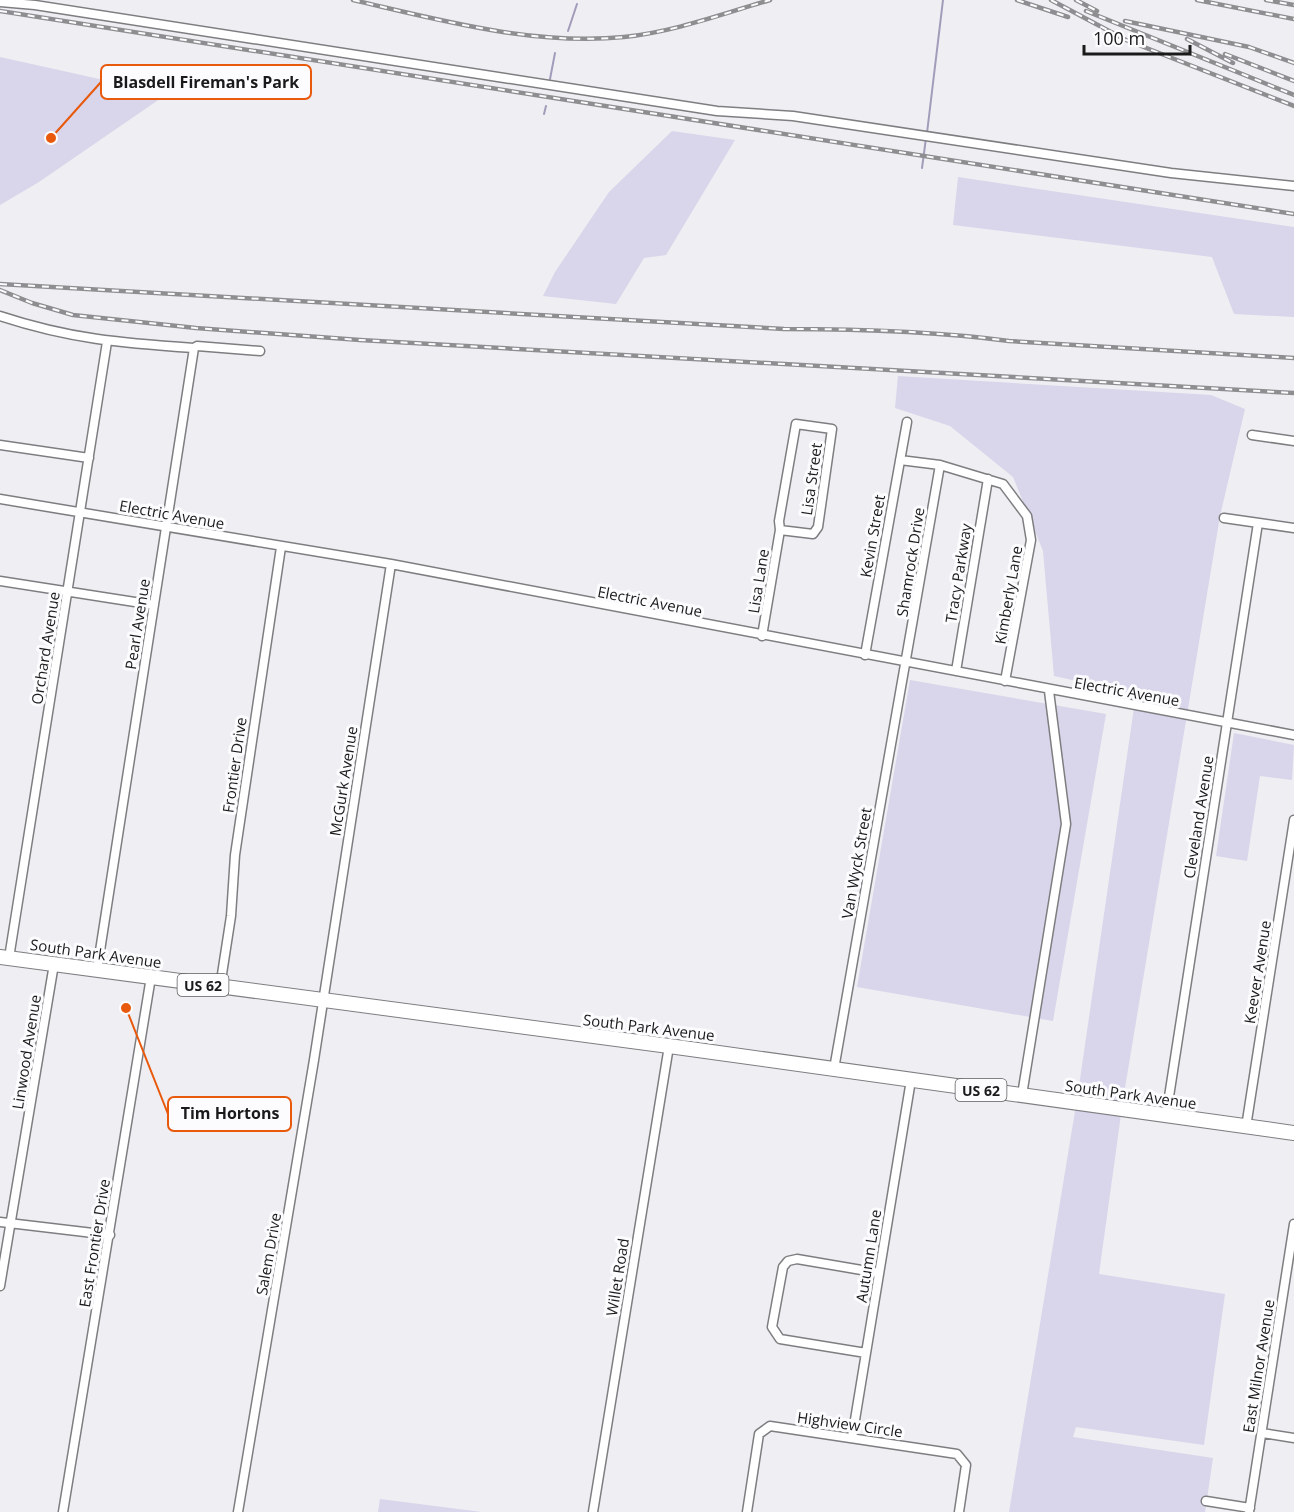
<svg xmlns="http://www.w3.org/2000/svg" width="1294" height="1512" viewBox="0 0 1294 1512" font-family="'Open Sans',sans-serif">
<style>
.green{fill:#d9d5ea}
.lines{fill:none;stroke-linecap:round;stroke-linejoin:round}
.stream{stroke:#a29cba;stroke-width:2}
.minor-casing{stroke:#7e7e81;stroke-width:11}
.primary-casing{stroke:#7e7e81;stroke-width:16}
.minor{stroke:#fff;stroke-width:8}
.primary{stroke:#fff;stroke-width:14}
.rail-casing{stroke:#8e8e91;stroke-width:4.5}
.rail{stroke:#fcfcff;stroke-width:2;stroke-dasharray:7;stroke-linecap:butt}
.labels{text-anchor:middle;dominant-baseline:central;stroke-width:6;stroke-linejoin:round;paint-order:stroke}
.shield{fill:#fcfcff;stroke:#5e5e5f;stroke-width:1.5}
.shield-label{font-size:14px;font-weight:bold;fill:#1a1a1b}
.street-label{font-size:15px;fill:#1a1a1b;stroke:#fcfcff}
.leader{fill:none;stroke:#e8590c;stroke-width:2}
.callout-dot{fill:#e8590c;stroke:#fcfcff;stroke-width:2}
.callout{fill:#fcfcff;stroke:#e8590c;stroke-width:2}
.callout-label{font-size:16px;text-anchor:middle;font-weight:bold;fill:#1a1a1b}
</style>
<rect width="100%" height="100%" fill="#efeef3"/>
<path class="green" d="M0 57 167 94 39 182 0 205Z
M672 131 735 140 666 255 644 258 616 304 543 296 555 272 609 192Z
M958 177 1294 227V317L1234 314 1212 257 953 225Z
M898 376 1211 395 1245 409 1220 516 1123 1100 1099 1274 1225 1294 1204 1445 1076 1427 1073 1437 1213 1458 1205 1512H1009L1078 1093 1136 694 1054 676 1043 551 1013 477 950 426 895 408Z
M910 680 1106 714 1053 1021 857 987Z
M1234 733 1294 745 1292 780 1260 776 1247 861 1216 856Z
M380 1499 482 1512H378Z"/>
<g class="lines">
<path class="stream" d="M568 31 577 4
M550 79 555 53
M544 114 546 106
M927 133 943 0
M922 168 926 138"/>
<defs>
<path id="minor" d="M0 2 35 5 717 111 793 116 1171 173 1294 186
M0 316C70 339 121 343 194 348
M796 424 832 429 818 527 813 534 780 530 779 521Z
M1252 435 1294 441
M0 445 89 458
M900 460 940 465 1003 484 1027 516 1031 540 1005 681
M0 499 391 564 1294 735
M1224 518 1294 528
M0 581 154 605
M762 636 780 530
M865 655 907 422
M956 671 988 479
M9 958 107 342
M97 970 194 348 197 346 260 351
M220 987 231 916 235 855 281 547
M834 1069 940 465
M1022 1095 1066 824 1049 691
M1166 1116 1258 523
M1246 1127 1294 820
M0 1222 110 1235
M0 1286 54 964
M866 1353 780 1339 772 1327 783 1267 788 1261 797 1259 879 1273
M1262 1433 1294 1438
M852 1438 911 1080
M1206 1501 1250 1508
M63 1512 151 977
M238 1512 314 1060 391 564
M593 1512 669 1046
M747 1512 759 1434 770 1426 957 1454 966 1465 959 1512
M1249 1512 1294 1224"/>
<path id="primary" d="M0 957 669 1046 1294 1133"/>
</defs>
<use href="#minor" class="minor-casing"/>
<use href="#primary" class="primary-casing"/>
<use href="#minor" class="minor"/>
<use href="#primary" class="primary"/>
<defs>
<path id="rail" d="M353 0C440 20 534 46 624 37 674 32 722 14 770 0
M1017 0 1068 17
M1051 0 1126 40 1294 106
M1076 0 1097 11
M1197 0 1294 19
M1266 0 1294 5
M0 11 1294 214
M1086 11 1294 95
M1125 21 1249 47 1294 63
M1187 39 1233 63
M1225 54 1294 81
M0 284 784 329C859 329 934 331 1009 341L1294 358
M0 290 32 303 73 315 196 328 360 340 1294 393"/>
</defs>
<use href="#rail" class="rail-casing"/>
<use href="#rail" class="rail"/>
</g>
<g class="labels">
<g class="shield">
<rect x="177.5" y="974" width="51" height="22" rx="4.5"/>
<rect x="955.5" y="1079" width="51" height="22" rx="4.5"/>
</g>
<g class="shield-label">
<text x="203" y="985">US 62</text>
<text x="981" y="1090">US 62</text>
</g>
<g class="street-label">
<text transform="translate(811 479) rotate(-82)">Lisa Street</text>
<text transform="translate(172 514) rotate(10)">Electric Avenue</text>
<text transform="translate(872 536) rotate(-80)">Kevin Street</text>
<text transform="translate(910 562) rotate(-81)">Shamrock Drive</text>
<text transform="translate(958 573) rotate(-81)">Tracy Parkway</text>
<text transform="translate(758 581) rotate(-81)">Lisa Lane</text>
<text transform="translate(1008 595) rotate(-80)">Kimberly Lane</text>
<text transform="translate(650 601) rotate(11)">Electric Avenue</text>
<text transform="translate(137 624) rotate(-81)">Pearl Avenue</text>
<text transform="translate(45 648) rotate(-81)">Orchard Avenue</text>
<text transform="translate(1127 691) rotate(10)">Electric Avenue</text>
<text transform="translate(234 765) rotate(-82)">Frontier Drive</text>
<text transform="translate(343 781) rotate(-81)">McGurk Avenue</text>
<text transform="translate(1198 817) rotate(-81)">Cleveland Avenue</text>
<text transform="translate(856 863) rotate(-80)">Van Wyck Street</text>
<text transform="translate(96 953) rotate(8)">South Park Avenue</text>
<text transform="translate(1257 972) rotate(-81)">Keever Avenue</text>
<text transform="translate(649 1027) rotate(7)">South Park Avenue</text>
<text transform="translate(26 1052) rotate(-81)">Linwood Avenue</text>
<text transform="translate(1131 1094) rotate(8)">South Park Avenue</text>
<text transform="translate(94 1243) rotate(-81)">East Frontier Drive</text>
<text transform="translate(268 1254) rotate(-80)">Salem Drive</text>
<text transform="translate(868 1256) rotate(-81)">Autumn Lane</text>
<text transform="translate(617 1277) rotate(-81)">Willet Road</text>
<text transform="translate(1258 1366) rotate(-81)">East Milnor Avenue</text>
<text transform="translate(850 1424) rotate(8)">Highview Circle</text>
</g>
</g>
<path class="leader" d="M51 138L101 82M126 1008L168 1114"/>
<g class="callout-dot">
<circle cx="51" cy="138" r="6"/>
<circle cx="126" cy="1008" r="6"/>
</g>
<g class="callout">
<rect x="101" y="65" width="210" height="34" rx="6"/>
<rect x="168" y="1097" width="123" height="34" rx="6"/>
</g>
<g class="callout-label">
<text x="206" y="88">Blasdell Fireman's Park</text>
<text x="230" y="1119">Tim Hortons</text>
</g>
<path d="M1084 45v9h106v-9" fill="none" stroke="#1a1a1b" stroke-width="3"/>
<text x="1093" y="45" font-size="18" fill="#1a1a1b" stroke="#fcfcff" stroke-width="4.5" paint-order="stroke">100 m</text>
</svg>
